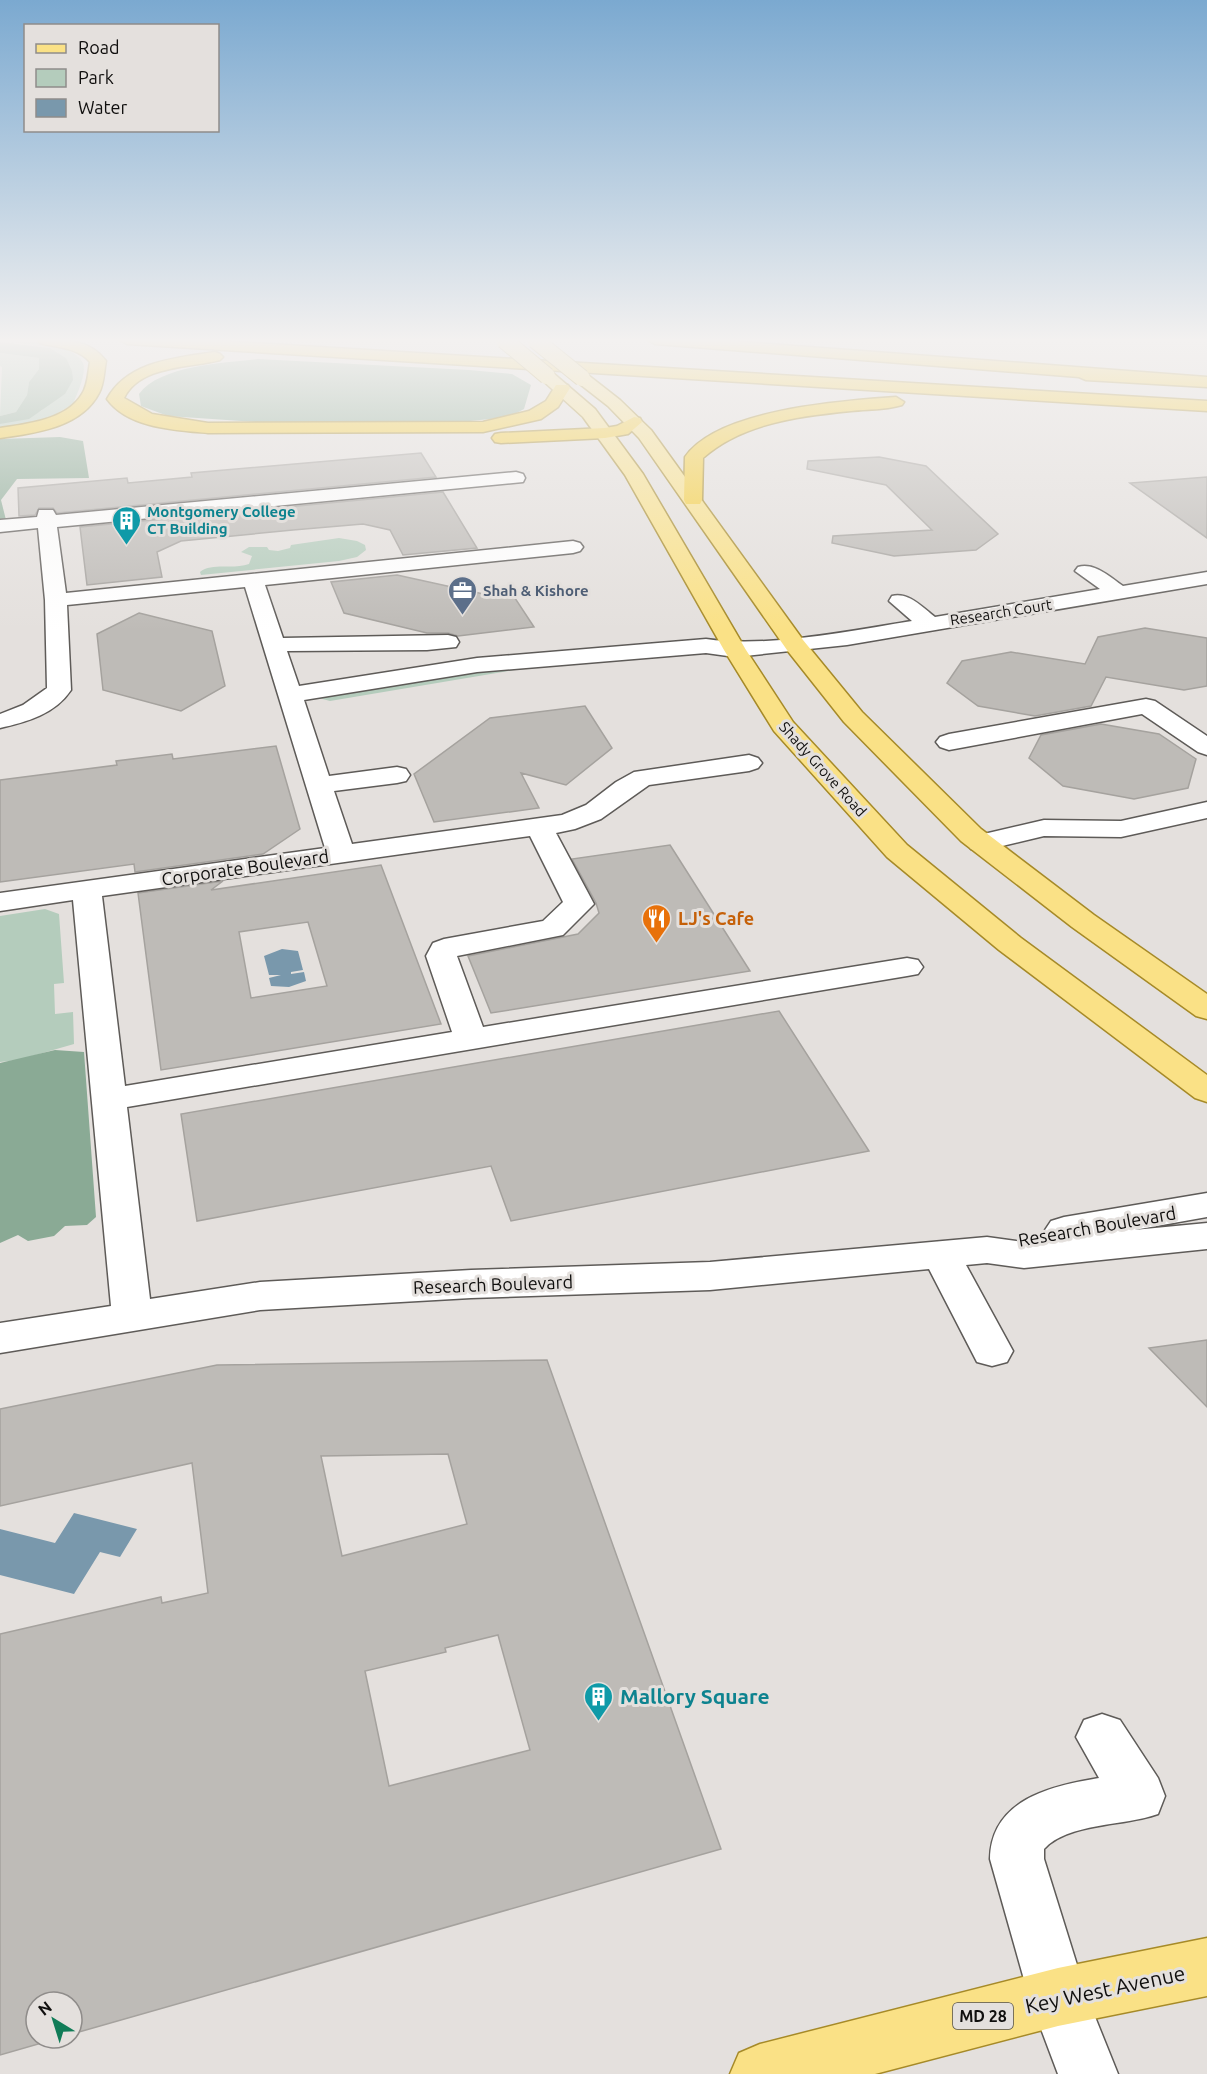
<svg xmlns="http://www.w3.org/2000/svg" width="1207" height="2074" viewBox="0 0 1207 2074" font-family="Ubuntu,sans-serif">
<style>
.green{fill:#b4ccbc}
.forest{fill:#8aaa95}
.water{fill:#7998ac}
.building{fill:#bebbb7;stroke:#a5a29e;stroke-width:1.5;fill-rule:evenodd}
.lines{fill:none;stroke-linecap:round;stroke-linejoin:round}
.minor-casing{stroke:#5e5b58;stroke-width:3}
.major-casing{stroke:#a68a28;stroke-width:3}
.highway-casing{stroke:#a68a28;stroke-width:3}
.minor{fill:#fff;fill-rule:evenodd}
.major{fill:#fae186;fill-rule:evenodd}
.highway{fill:#f6cd36;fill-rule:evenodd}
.major-bridge-casing{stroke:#a68a28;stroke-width:18;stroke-linecap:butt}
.major-bridge{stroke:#fae186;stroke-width:16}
.labels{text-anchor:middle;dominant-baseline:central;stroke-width:6;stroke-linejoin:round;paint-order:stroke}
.far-culture-label{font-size:15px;font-weight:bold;fill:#0d838f;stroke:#e4e0dd;text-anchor:start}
.far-service-label{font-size:15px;font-weight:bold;fill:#4e5e75;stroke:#e4e0dd;text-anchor:start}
.far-street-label{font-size:15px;fill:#100f0e;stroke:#e4e0dd}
.shield{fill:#e4e0dd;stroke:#504e4c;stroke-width:1.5}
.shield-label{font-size:16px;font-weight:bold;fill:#100f0e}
.street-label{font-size:18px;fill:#100f0e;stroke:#e4e0dd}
.food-label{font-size:18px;font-weight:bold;fill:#c56008;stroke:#e4e0dd;text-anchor:start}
.near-culture-label{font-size:21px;font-weight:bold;fill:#0d838f;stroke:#e4e0dd;text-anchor:start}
.near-street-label{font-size:21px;fill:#100f0e;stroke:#e4e0dd}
</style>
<rect width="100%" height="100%" fill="#e4e0dd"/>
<path class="green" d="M0 340C20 340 73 342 83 363 87 373 77 394 73 404L51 417 0 430V424L41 411 49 403 65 394 66 358 50 348Z
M0 353 39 358V369L29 382 27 395 16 412 0 416 2 367 0 366Z
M339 538 357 541 365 545 366 550 357 557 339 561 201 575 200 572C212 562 233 570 249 564L252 556 241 552 249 547H267L269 550 278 551 290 548 291 545Z
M693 651 708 653 514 670 330 701 319 698 486 669Z
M45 909 59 914 64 983 54 984 55 1014 73 1012 74 1044 18 1060 0 1062V916Z"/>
<path class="forest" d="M0 342 50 348 66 358 72 371 73 380 65 394 29 419 0 424V416L16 412 27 395 29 382 39 369V358L0 353Z
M258 359 469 370 512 374 531 385 524 409 509 417 451 423 283 424 168 416 141 406 139 394C160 365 225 363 258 359Z
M60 437 83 441 89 478 17 479 1 500 6 520 0 521V439Z
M55 1050 84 1052 96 1217 87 1225 65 1226 54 1236 28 1241 18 1235 0 1243V1063Z"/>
<path class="water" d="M282 949 298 951 303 970 291 972V974L304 972 306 981 289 987 271 986 269 978 281 975H269L264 956Z
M74 1513 137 1529 120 1557 100 1552 74 1594 0 1575V1529L55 1543Z"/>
<path class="building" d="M421 453 436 477 57 513 53 508H39L35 515 19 516 18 488 127 478 128 483 192 477 191 473Z
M879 457 926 466 998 534 976 550 894 556 832 543 833 536 932 530 886 485 807 469 808 461Z
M1207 477V538L1130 483Z
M443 492 477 548 403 555 390 530 363 524 293 530 181 541 157 552 162 577 87 585 80 527Z
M397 575 488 595 511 592 534 627 458 636 448 633H427L344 613 331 582Z
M139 613 212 631 225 686 181 711 103 690 97 634Z
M1145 628 1207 638V686L1184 690 1106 677 1091 706 1035 716 978 706 947 683 962 661 1011 652 1085 664 1098 637Z
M585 706 612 748 566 785 521 773 539 808 434 822 414 774 490 718Z
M1101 724 1159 734 1196 759 1188 788 1134 799 1063 786 1029 758 1041 735Z
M276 746 300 829 263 854 135 872 134 864 0 882V780L117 765 116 761 172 754 173 759Z
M670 845 750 971 491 1013 468 956 578 934 599 913 596 903 572 859Z
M381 865 441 1024 161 1070 138 893 223 881 211 890ZM308 922 327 986 251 998 239 932Z
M779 1011 869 1151 511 1221 491 1166 197 1221 181 1114Z
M1207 1340V1407L1149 1348Z
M547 1360 721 1849 72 2034V2002H36V2038H59L0 2055V1634L161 1597 162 1603 208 1593 192 1463 0 1506V1409L217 1365ZM448 1454 467 1524 342 1556 321 1456ZM498 1635 530 1750 389 1786 365 1671 446 1652 445 1648Z"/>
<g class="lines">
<defs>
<path id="minor" d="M516 472 523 474 525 478 523 482 57 527 66 593 573 541 580 543 583 547 580 551 573 553 265 585 283 638 448 635 456 637 459 642 456 647 427 650 287 651 299 686 477 658 706 639C768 648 849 631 912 621L889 601 892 596C909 592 922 607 935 617L1100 589 1075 571 1078 567C1094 562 1110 577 1123 586L1207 572V584L847 645 735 657 706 653 477 672 304 700 329 776 397 767 406 769 410 775 406 781 397 783 334 791 352 844 562 815 586 805 616 782 634 772 749 755 758 758 762 763 758 768 749 771 649 785 601 819 575 829 556 833 594 904 563 935 457 956 483 1027 907 958 918 960 923 967 918 974 907 976 127 1107 150 1299 260 1282 471 1270 710 1262 987 1237 1024 1242 1050 1239 1045 1230 1051 1221 1064 1217 1207 1193V1217L1134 1230 1207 1223V1249L1024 1268 987 1263 966 1265 1013 1351 1007 1362 992 1366 977 1362 929 1269 710 1290 471 1298 260 1310 0 1353V1323L111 1306 73 900 0 911V893L325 848 245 587 67 605 71 690C55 714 27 722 0 728V714L23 705 47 688 45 600 38 528 0 532V520L37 517 39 510H53L56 515ZM530 836 563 902 543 921 444 939 433 943 426 956 452 1032 125 1086 102 896Z
M1146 699 1155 701 1207 736V755L1198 752 1142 714 949 750 940 747 936 742 940 737 949 734Z
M1207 802V818L1121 837 1044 836 981 851 971 849 967 843 971 837 1044 820 1121 821Z
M1102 1714 1120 1720 1158 1778 1165 1796 1158 1814C1125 1826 1067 1823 1044 1849V1859L1087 1997 1118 2074H1058L1029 1997 990 1859C991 1800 1050 1786 1099 1778L1076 1737 1084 1720Z"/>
<path id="major" d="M547 371 553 373 595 409 643 474 746 650 793 722 907 845 1021 938 1207 1075V1102L1195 1098 999 950 887 857 774 731 724 650 625 475 583 417 541 379 539 376Z
M582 373 588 375 620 400 651 430 803 640 862 712 981 829 1094 915 1207 994V1019L1196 1016 1072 927 961 841 844 722 787 650 639 438 608 406 576 381 574 378Z
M1207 1938V1996L1058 2026 875 2074H730L739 2053 760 2044 1058 1968Z"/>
<path id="highway" d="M38 340C63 340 89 338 106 361 104 371 104 384 99 393 81 428 34 433 0 438V428C26 424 67 420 82 394 88 385 88 372 90 362 77 347 58 348 40 343Z
M120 340H203L1207 401V411L127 344Z
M648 340H716L1207 377V387L1086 380 1079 377 655 344Z
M215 352 220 354 223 357 220 360C190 368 140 365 124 398L152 414 208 423 483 422 529 411 546 401 556 385H568L570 388 558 407 541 419 483 432 208 433C175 430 128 428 107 399 128 361 176 358 215 352Z
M896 397 904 402 902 405C886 410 868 409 851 411 800 416 742 423 703 458L702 500 700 504H686L684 500 685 457C718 409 842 401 896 397Z
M634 417 640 418 642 422 628 434 605 438 501 443 495 442 492 438 495 434 501 433 605 428 617 426Z"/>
</defs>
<use href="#minor" class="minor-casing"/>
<use href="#major" class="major-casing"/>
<use href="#highway" class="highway-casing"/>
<use href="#minor" class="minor"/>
<use href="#major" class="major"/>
<use href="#highway" class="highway"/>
<defs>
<path id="major-bridge" d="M504 340 547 376
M535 340 582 378"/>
</defs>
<use href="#major-bridge" class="major-bridge-casing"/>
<use href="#major-bridge" class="major-bridge"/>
</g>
<linearGradient id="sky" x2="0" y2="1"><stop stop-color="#7ba9d0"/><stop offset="0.54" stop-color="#f3f1f0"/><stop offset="1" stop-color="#f3f1f0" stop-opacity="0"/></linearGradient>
<rect width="1207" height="630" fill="url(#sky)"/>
<defs>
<symbol id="building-pin" viewBox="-11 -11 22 30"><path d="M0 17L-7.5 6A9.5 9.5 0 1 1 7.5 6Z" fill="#0f9aa8" stroke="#e4e0dd"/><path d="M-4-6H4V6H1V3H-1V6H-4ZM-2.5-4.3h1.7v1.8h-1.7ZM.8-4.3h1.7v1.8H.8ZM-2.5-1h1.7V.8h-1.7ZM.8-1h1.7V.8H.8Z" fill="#fff"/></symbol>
<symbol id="office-pin" viewBox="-11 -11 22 30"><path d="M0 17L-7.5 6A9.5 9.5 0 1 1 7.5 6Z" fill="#5c6f8a" stroke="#e4e0dd"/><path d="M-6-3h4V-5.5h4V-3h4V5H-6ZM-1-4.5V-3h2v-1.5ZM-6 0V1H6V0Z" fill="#fff"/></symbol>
<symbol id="restaurant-pin" viewBox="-11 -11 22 30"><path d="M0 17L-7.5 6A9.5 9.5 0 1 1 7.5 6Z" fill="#e8710a" stroke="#e4e0dd"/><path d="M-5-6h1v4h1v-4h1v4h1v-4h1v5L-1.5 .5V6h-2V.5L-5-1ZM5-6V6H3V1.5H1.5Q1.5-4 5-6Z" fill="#fff"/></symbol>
</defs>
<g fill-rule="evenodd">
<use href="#building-pin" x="110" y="504" width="33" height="45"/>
<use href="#office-pin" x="446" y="574" width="33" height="45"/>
<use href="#restaurant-pin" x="640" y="902" width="33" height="45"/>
<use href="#building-pin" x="582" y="1680" width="33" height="45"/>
</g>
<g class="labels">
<g class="far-culture-label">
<text x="147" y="511">Montgomery College<tspan x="147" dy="17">CT Building</tspan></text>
</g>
<g class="far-service-label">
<text x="483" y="590">Shah &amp; Kishore</text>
</g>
<g class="far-street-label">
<text transform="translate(1001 612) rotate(-9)">Research Court</text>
<text transform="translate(823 769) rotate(48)">Shady Grove Road</text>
</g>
<rect class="shield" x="953" y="2003" width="60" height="26" rx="4.5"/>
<g class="shield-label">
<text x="983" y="2016">MD 28</text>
</g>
<g class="street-label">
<text transform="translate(245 867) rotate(-8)">Corporate Boulevard</text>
<text transform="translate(1097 1226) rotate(-10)">Research Boulevard</text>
<text transform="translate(493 1284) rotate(-2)">Research Boulevard</text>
</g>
<g class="food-label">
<text x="678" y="918">LJ's Cafe</text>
</g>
<g class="near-culture-label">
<text x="620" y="1696">Mallory Square</text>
</g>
<g class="near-street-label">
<text transform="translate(1105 1989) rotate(-12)">Key West Avenue</text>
</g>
</g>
<rect x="24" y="24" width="195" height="108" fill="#e4e0dd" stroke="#8f8c8a" stroke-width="1.5"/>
<rect x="36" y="44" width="30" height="9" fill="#fae186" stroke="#8f8c8a" stroke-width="1.5"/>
<text x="78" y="54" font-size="18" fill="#100f0e">Road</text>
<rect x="36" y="69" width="30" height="18" fill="#b4ccbc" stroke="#8f8c8a" stroke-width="1.5"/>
<text x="78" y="84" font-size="18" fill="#100f0e">Park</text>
<rect x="36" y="99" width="30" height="18" fill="#7998ac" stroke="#8f8c8a" stroke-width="1.5"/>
<text x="78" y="114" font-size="18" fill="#100f0e">Water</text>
<g transform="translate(54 2020) rotate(322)"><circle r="28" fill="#e4e0dd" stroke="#8f8c8a" stroke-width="1.5"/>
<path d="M0-4.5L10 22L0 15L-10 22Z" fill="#107c57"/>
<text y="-9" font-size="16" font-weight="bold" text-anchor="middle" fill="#100f0e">N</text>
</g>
</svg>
